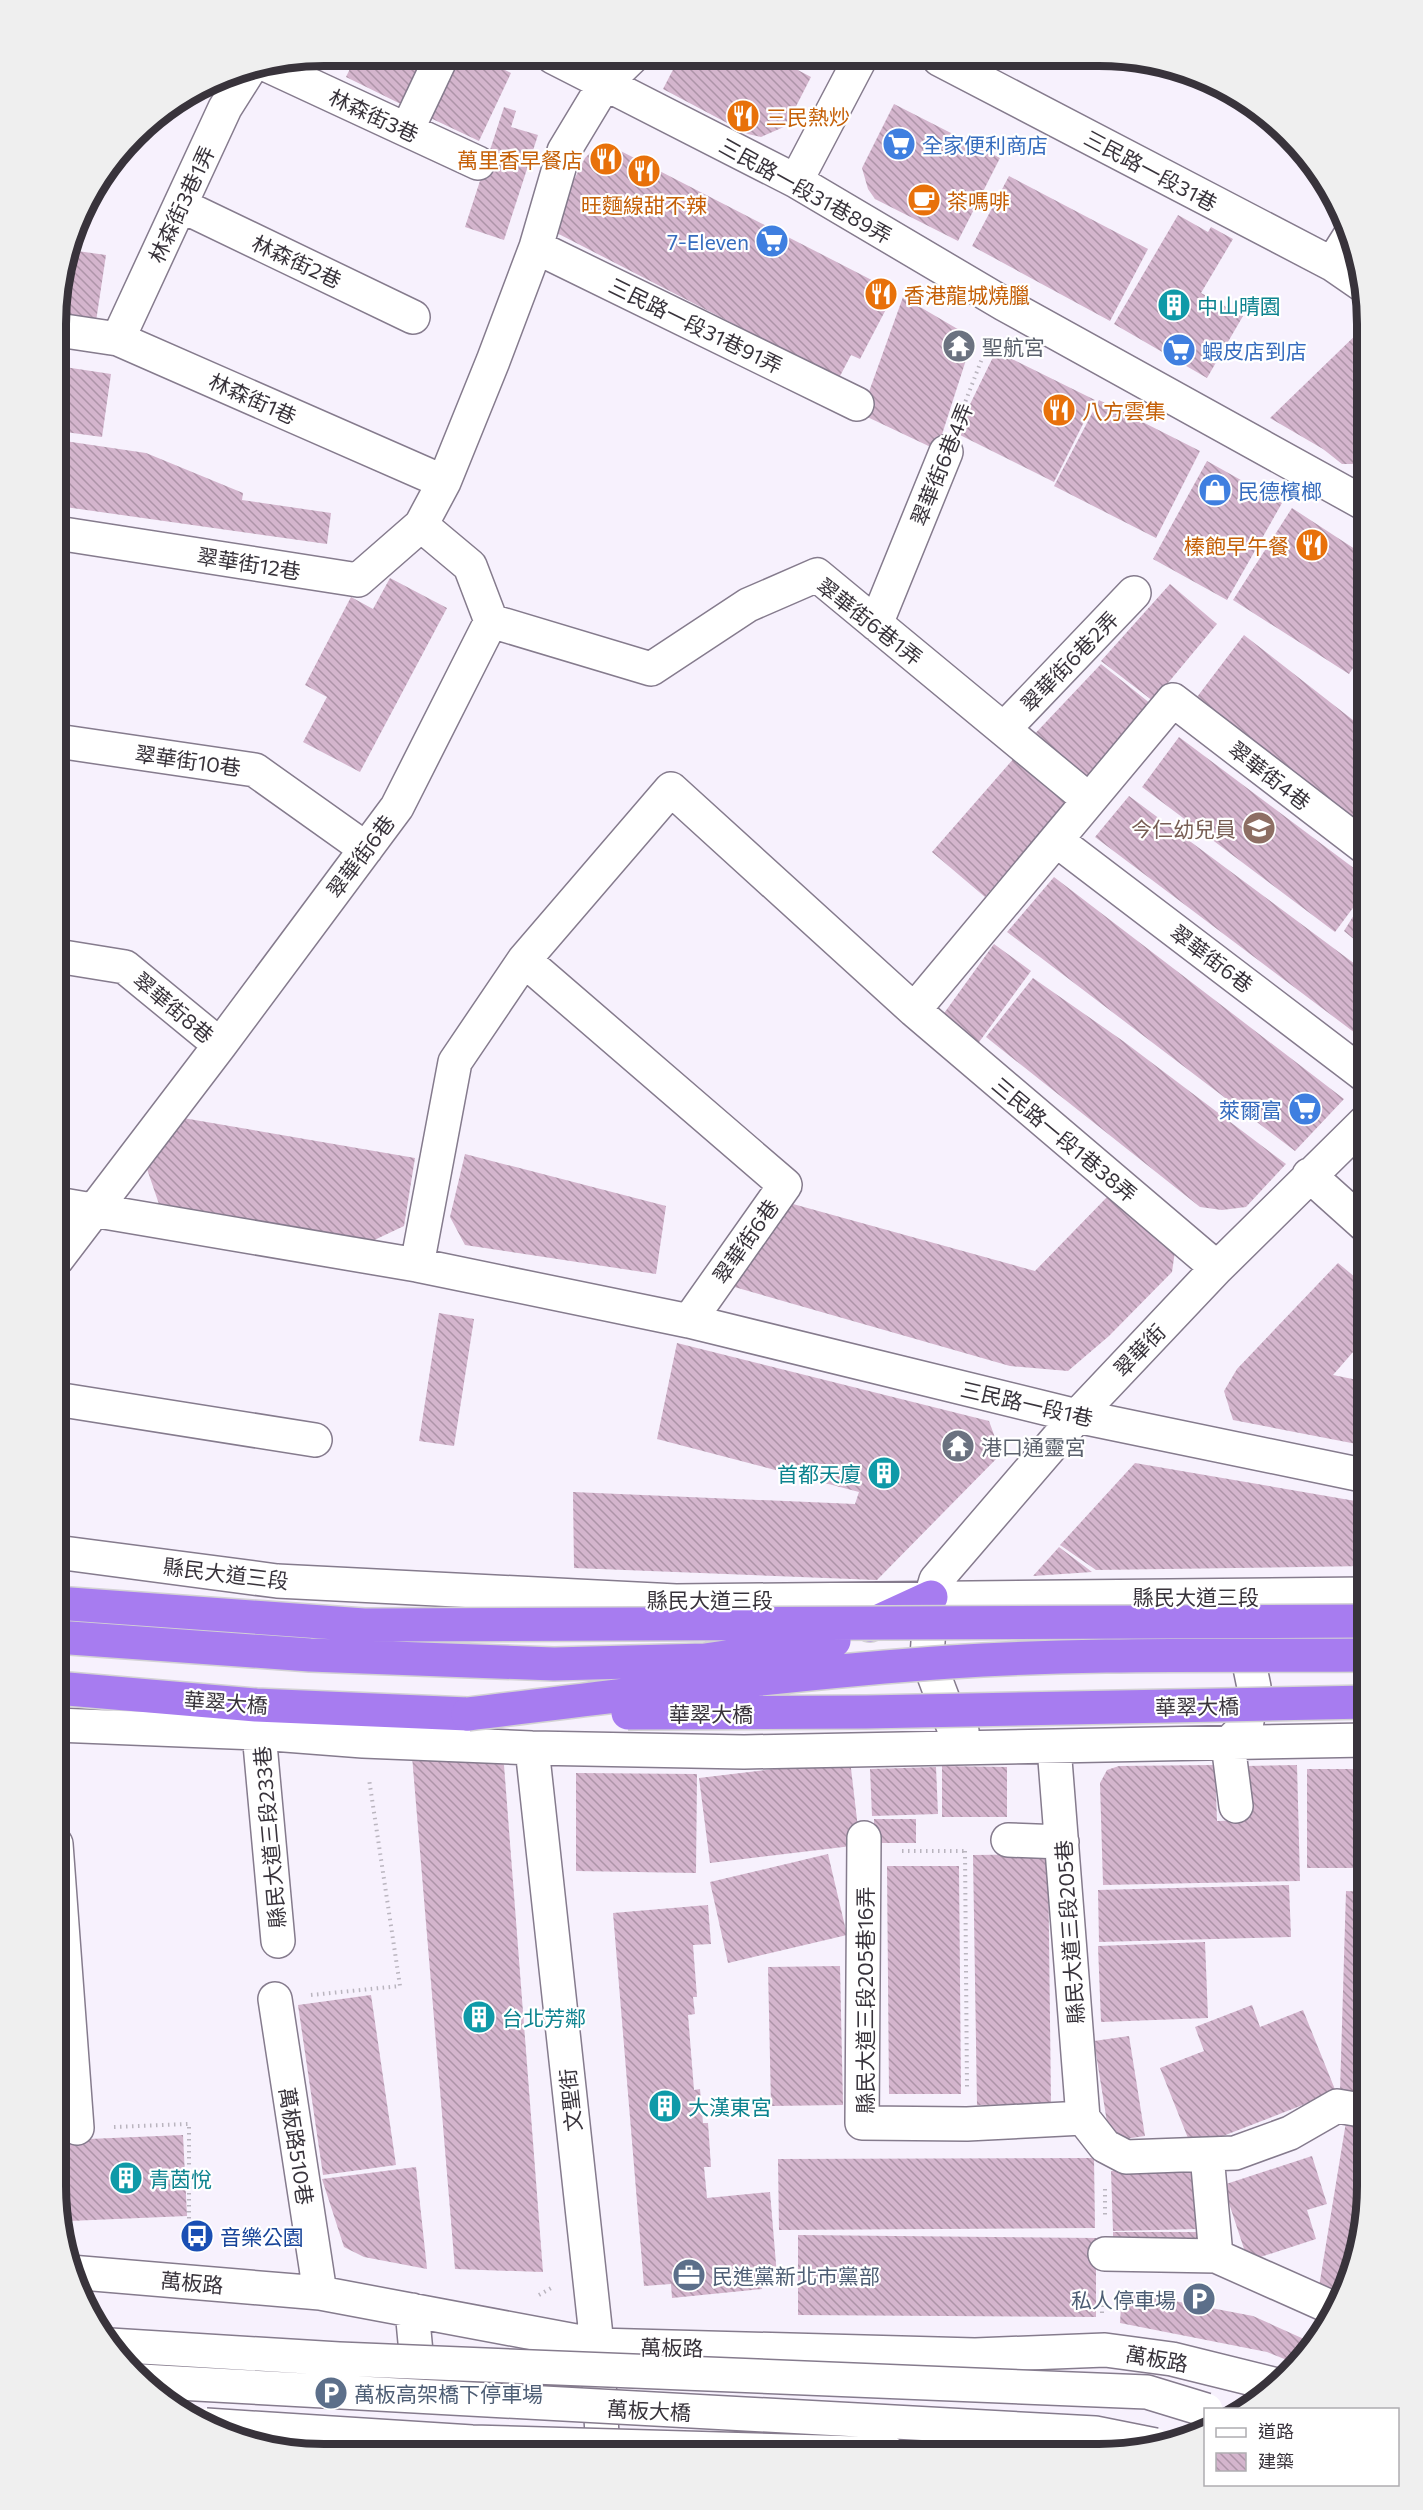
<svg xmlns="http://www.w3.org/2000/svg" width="1423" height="2510" viewBox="0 0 1423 2510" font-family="Commissioner,'Noto Sans TC',sans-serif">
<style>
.building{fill:url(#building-back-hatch)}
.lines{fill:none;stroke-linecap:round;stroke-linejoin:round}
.minor-casing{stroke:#857b8d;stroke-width:36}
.highway-casing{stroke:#d3d2d4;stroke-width:36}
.path{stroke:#bab5bf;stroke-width:4;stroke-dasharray:1.5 4.5;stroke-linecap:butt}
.minor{stroke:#fff;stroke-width:33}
.highway{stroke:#a77cf0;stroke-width:33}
.minor-bridge-casing{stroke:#857b8d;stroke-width:36;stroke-linecap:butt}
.highway-bridge-casing{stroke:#d3d2d4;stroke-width:36;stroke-linecap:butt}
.minor-bridge{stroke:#fff;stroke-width:33}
.highway-bridge{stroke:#a77cf0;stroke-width:33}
.labels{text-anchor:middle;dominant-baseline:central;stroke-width:4.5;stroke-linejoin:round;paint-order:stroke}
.street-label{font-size:21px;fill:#38333b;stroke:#fff}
.food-label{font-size:21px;fill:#c56008;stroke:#fff;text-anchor:start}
.shop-label{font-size:21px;fill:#366cbe;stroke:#fff;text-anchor:start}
.culture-label{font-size:21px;fill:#0d838f;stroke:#fff;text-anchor:start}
.worship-label{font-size:21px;fill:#5b616d;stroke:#fff;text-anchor:start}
.education-label{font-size:21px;fill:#785e54;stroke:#fff;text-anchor:end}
.transit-label{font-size:21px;fill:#164399;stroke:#fff;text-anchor:start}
.service-label{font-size:21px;fill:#4e5e75;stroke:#fff;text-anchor:start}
.rim{fill:none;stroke:#38333b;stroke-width:8}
</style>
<defs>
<pattern id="building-back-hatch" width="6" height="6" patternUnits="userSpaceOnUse" patternTransform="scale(1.5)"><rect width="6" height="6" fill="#d4b5cd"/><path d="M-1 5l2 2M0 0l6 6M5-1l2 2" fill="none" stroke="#ad94a8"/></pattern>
</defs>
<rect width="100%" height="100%" fill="#f7f1fd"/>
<path class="building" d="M356 56H435L411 109 346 77Z
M449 56H476L511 73 479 141 422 114Z
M679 58H775L811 77 786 126 761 137 748 134 663 89Z
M894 104 1000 158 958 241 875 199 868 189 862 168Z
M504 107 516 111 511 127 538 135 504 240 465 227Z
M602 146H611L895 292 860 359 851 355 839 378 549 229 585 158 593 150Z
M1009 176 1148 249 1110 321 972 246Z
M1178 215 1208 232 1211 227 1233 239 1201 293 1243 316 1207 378 1114 324Z
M70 250 106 255 95 328 58 323V289Z
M903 297 973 338 937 450 861 414Z
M1363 328 1367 332V464H1342L1323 449 1270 418Z
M996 351 1095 400 1054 482 956 433Z
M58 366 111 374 102 437 58 431Z
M1099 400 1200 451 1156 538 1054 486Z
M58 440 146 453 243 493 242 500 331 513 327 544 58 506Z
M1207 461 1282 503 1227 600 1153 559Z
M1292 508 1367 557 1366 676 1353 668 1349 674 1233 600Z
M390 578 447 608 360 772 303 742 327 697 305 685 351 597 373 609Z
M1170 584 1217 624 1153 701 1101 661Z
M1244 635 1367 731V829L1197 697Z
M1101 664 1151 704 1083 785 1029 740Z
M1179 737 1367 878V889L1335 932 1142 787Z
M1015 757 1067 803 985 897 932 852Z
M1129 796 1367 973V1042L1095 837Z
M1054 877 1344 1099 1295 1151 1007 932Z
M1367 894V950L1344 931Z
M994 944 1031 971 974 1049 937 1023Z
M1033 978 1123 1041 1286 1164 1246 1207 1222 1210 1200 1207 986 1037Z
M183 1118 415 1158 404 1226 368 1243 160 1207 147 1169Z
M465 1154 666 1206 656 1274 465 1245 450 1217Z
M1110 1194 1175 1251 1172 1272 1109 1336 1068 1371 1010 1366 731 1286 793 1204 1035 1271Z
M1338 1263 1367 1287V1336L1333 1375 1367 1382V1446L1233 1420 1224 1391 1237 1369Z
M439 1313 474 1319 454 1446 419 1441Z
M677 1343 989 1421 1001 1454 877 1580 574 1568 573 1492 855 1504 859 1492 657 1439Z
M1135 1463 1367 1503V1566L1096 1570 1060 1545Z
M1059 1547 1092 1572 1033 1576Z
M491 1755 504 1765 543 2272 455 2269 412 1756Z
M850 1760 860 1845 710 1863 699 1778Z
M1215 1765 1217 1821 1247 1820 1246 1766 1297 1765 1300 1881 1103 1885 1100 1783 1107 1770 1119 1766Z
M942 1766 1007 1767V1817H942Z
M936 1767 938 1814 872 1816 870 1769Z
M1307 1769H1367V1868H1307Z
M576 1773 697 1774 696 1873 576 1871Z
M874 1819H916V1843H874Z
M828 1854 847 1935 728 1963 710 1882Z
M1048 1854 1051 2104 977 2105 973 1855Z
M887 1866H959L961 2094H889Z
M1289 1885 1291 1937 1099 1942 1098 1890Z
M1346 1891 1367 1892V2093L1340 2092Z
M708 1905 711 1944 693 1945 697 1997H693L695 2014 688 2015 694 2090 700 2089 703 2123H708L711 2167H704L707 2198 770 2192 777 2276 761 2277 762 2289 672 2298 671 2284 644 2286 613 1913Z
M1205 1942 1208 2018 1101 2022 1098 1946Z
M840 1966 843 2105 771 2106 768 1967Z
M371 1995 396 2165 323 2175 298 2005Z
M1252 2005 1260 2027 1303 2010 1336 2092 1192 2148 1160 2068 1204 2051 1195 2027Z
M1129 2036 1145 2136 1110 2141 1094 2041Z
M1346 2122 1367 2126V2204L1346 2291 1319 2287Z
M183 2135 187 2216 69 2221 65 2140Z
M1312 2156 1327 2204 1307 2210 1316 2239 1248 2261 1223 2185Z
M1094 2158 1095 2228 779 2230 778 2159Z
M416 2167 427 2269 364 2257 344 2247 322 2179Z
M1198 2169 1199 2229 1113 2231 1111 2171Z
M56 2185 62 2186 60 2208H59Z
M1113 2232H1201V2239H1113Z
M798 2235 1096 2238V2317L798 2315Z
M1122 2291 1253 2316 1315 2344 1297 2364 1267 2352 1120 2323Z"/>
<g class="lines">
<defs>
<path id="minor" d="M553 57 796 181 1004 304 1367 505
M939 59 1332 264 1361 284
M269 66 478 163
M407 130 442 56
M796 181 860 59
M180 205 413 317
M536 247 857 404
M1332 264 1351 234
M58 330 118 339 444 482
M118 339 225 108 249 70
M57 533 358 580 421 525
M491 621 651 669 748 605 817 575 1089 800
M876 624 946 452
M1004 729 1134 593
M57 741 255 770 366 849
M1056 840 1367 1077
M57 956 125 967 220 1045
M524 960 785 1185 689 1321
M914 1010 1217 1268
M1309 1175 1367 1227
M57 1204 417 1265 689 1321 1077 1416 1367 1476
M57 1259 220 1045 397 807 491 621 470 566 421 525 444 482 493 361 536 247 564 151 605 83 632 57
M417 1265 455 1062 524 960 671 789 914 1010 1173 700 1367 849
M56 1399 315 1440
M56 1552 277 1581 676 1601 1367 1594
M56 1725 259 1733 363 1741 532 1748 744 1752 1367 1740
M962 1731 953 1726 927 1657 931 1597 936 1580 1077 1416 1217 1268 1367 1120
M259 1733 278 1941
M1054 1747 1083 2118
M532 1748 597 2345 603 2453
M1236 1806 1228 1744 1246 1726 1254 1687 1243 1634 1239 1628
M864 1838 862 2123 967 2124 1083 2118
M1008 1840 1062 1842
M56 1844 77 2128
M275 1999 320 2293
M1083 2118 1105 2146 1126 2157 1235 2153 1290 2133 1337 2106 1367 2111
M1207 2155 1216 2256
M1105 2254 1216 2256 1335 2309
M70 2272 320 2293 597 2345 975 2355 1105 2350 1172 2359 1277 2385
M412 2310 418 2374"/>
<path id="highway" d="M870 1625 931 1597
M56 1688 256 1705 468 1714"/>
</defs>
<use href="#minor" class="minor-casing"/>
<use href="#highway" class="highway-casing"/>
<path class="path" d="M959 418 990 338
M902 1851H967
M965 1851 967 2087
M311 1995 400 1986 369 1779
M114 2127 189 2124V2243
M1105 2189V2217
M539 2295 553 2287
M1102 2313 1103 2291"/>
<use href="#minor" class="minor"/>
<use href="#highway" class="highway"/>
<defs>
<path id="minor-bridge" d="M110 2345 339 2359 1147 2392 1206 2410
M141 2381 1095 2433 1155 2445
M206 2425 472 2442 891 2454"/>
<path id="highway-bridge" d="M56 1603 364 1625 1367 1621
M56 1637 310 1655 554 1664 705 1660 834 1641
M628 1713 866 1712 1367 1702
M468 1714C628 1695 789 1673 950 1662 1088 1653 1228 1656 1367 1655"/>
</defs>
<use href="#minor-bridge" class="minor-bridge-casing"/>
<use href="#highway-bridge" class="highway-bridge-casing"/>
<use href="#minor-bridge" class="minor-bridge"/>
<use href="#highway-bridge" class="highway-bridge"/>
</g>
<defs>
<symbol id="restaurant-disc" viewBox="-11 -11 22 22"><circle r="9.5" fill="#e8710a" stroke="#fff"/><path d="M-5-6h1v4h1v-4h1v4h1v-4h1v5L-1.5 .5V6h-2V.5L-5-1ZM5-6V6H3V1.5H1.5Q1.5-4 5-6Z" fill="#fff"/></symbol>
<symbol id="supermarket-disc" viewBox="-11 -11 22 22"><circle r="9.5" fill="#3f7fe0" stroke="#fff"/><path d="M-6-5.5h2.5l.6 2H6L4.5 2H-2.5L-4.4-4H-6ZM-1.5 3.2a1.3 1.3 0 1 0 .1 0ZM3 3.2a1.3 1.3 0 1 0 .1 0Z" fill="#fff"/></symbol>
<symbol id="cafe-disc" viewBox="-11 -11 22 22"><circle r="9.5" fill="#e8710a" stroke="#fff"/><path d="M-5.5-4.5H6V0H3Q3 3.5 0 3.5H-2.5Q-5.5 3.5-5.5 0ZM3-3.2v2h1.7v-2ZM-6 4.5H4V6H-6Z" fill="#fff"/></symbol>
<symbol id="building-disc" viewBox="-11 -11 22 22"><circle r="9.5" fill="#0f9aa8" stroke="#fff"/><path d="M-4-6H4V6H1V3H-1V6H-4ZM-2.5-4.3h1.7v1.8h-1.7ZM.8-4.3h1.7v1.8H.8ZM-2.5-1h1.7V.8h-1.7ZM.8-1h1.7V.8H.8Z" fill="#fff"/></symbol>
<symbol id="temple-disc" viewBox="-11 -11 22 22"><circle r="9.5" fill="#6b7280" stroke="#fff"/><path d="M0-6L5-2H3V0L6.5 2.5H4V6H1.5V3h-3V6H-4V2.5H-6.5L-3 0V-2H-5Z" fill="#fff"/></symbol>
<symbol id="shop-disc" viewBox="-11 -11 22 22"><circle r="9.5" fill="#3f7fe0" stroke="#fff"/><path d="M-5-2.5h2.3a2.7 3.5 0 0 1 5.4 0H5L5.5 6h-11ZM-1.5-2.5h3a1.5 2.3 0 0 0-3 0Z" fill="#fff"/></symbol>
<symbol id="school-disc" viewBox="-11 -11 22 22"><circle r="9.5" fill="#8d6e63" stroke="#fff"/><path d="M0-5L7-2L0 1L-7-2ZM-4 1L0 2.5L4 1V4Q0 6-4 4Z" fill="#fff"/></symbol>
<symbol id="bus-disc" viewBox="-11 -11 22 22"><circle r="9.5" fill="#1a4fb4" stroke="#fff"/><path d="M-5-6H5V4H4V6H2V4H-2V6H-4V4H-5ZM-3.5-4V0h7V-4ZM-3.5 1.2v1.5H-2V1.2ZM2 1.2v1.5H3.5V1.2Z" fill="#fff"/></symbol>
<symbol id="office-disc" viewBox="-11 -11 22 22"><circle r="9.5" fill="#5c6f8a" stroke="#fff"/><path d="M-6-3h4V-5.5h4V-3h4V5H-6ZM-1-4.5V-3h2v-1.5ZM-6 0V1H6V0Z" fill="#fff"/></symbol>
<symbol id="parking-disc" viewBox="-11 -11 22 22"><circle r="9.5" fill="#5c6f8a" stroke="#fff"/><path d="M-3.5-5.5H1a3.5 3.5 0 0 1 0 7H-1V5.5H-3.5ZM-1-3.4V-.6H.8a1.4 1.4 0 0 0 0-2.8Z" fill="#fff"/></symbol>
</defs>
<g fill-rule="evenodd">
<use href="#restaurant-disc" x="724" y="97" width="38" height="38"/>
<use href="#supermarket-disc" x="880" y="125" width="38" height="38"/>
<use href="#restaurant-disc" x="587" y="140" width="38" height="38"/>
<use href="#restaurant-disc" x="625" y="152" width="38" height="38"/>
<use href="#cafe-disc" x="905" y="181" width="38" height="38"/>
<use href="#supermarket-disc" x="753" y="222" width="38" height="38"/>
<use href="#restaurant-disc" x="862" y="275" width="38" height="38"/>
<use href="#building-disc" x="1155" y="286" width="38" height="38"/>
<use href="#temple-disc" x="940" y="327" width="38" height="38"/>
<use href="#supermarket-disc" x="1160" y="331" width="38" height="38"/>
<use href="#restaurant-disc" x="1040" y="391" width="38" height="38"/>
<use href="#shop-disc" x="1196" y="471" width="38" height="38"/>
<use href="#restaurant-disc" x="1293" y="526" width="38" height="38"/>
<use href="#school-disc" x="1240" y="809" width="38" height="38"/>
<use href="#supermarket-disc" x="1286" y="1090" width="38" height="38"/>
<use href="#temple-disc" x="939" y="1427" width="38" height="38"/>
<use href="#building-disc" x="865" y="1454" width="38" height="38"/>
<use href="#building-disc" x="460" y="1998" width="38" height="38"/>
<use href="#building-disc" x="646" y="2087" width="38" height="38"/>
<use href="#building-disc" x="107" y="2159" width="38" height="38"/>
<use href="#bus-disc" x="178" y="2217" width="38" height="38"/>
<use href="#office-disc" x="670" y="2256" width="38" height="38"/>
<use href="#parking-disc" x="1180" y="2280" width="38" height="38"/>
<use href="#parking-disc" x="312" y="2374" width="38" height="38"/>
</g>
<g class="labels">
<g class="street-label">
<text transform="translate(374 115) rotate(25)">林森街3巷</text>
<text transform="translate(1151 170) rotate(28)">三民路一段31巷</text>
<text transform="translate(806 190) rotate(29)">三民路一段31巷89弄</text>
<text transform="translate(181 204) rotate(-65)">林森街3巷1弄</text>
<text transform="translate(297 261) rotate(25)">林森街2巷</text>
<text transform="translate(696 325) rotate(26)">三民路一段31巷91弄</text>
<text transform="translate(253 398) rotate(24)">林森街1巷</text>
<text transform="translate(941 464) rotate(-68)">翠華街6巷4弄</text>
<text transform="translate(249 563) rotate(9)">翠華街12巷</text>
<text transform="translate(870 621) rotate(38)">翠華街6巷1弄</text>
<text transform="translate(1069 661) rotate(-46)">翠華街6巷2弄</text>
<text transform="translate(188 760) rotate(8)">翠華街10巷</text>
<text transform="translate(1270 775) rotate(38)">翠華街4巷</text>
<text transform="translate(360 856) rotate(-53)">翠華街6巷</text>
<text transform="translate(1212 958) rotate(37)">翠華街6巷</text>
<text transform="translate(174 1007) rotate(40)">翠華街8巷</text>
<text transform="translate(1065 1139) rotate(40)">三民路一段1巷38弄</text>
<text transform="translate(745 1241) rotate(-55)">翠華街6巷</text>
<text transform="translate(1139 1350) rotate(-46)">翠華街</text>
<text transform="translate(1027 1403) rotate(13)">三民路一段1巷</text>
<text transform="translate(226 1573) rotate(7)">縣民大道三段</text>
<text x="1196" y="1596">縣民大道三段</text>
<text x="710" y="1599">縣民大道三段</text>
<text transform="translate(226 1702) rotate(4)">華翠大橋</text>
<text transform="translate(1197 1706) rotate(-1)">華翠大橋</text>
<text x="711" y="1713">華翠大橋</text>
<text transform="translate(269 1837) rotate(-95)">縣民大道三段233巷</text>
<text transform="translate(1069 1932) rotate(-94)">縣民大道三段205巷</text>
<text transform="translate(864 2000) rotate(-90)">縣民大道三段205巷16弄</text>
<text transform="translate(570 2100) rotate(-96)">文聖街</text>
<text transform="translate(297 2146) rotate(81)">萬板路510巷</text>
<text transform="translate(192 2282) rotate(5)">萬板路</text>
<text transform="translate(672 2347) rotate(1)">萬板路</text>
<text transform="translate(1157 2358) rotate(10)">萬板路</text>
<text transform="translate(649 2410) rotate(3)">萬板大橋</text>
</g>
<g class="food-label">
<text x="766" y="116">三民熱炒</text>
<text x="583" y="159" text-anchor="end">萬里香早餐店</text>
<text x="947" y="200">茶嗎啡</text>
<text x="644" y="204" text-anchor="middle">旺麵線甜不辣</text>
<text x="904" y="294">香港龍城燒臘</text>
<text x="1082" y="410">八方雲集</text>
<text x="1289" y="545" text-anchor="end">榛飽早午餐</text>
</g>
<g class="shop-label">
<text x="922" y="144">全家便利商店</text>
<text x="749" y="241" text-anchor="end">7-Eleven</text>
<text x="1202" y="350">蝦皮店到店</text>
<text x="1238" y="490">民德檳榔</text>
<text x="1282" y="1109" text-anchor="end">萊爾富</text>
</g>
<g class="culture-label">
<text x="1197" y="305">中山晴園</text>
<text x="861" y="1473" text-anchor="end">首都天廈</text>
<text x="502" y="2017">台北芳鄰</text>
<text x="688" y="2106">大漢東宮</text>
<text x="149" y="2178">青茵悅</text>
</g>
<g class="worship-label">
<text x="982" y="346">聖航宮</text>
<text x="981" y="1446">港口通靈宮</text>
</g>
<g class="education-label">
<text x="1236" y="828">今仁幼兒員</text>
</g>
<g class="transit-label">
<text x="220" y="2236">音樂公園</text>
</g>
<g class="service-label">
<text x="712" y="2275">民進黨新北市黨部</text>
<text x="1176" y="2299" text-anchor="end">私人停車場</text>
<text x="354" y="2393">萬板高架橋下停車場</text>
</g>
</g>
<path d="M0 0H1423V2510H0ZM324 66H1099A258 258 0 0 1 1357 324V2186A258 258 0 0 1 1099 2444H324A258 258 0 0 1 66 2186V324A258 258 0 0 1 324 66Z" fill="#efefef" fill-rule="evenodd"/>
<path class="rim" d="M324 66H1099A258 258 0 0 1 1357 324V2186A258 258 0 0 1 1099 2444H324A258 258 0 0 1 66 2186V324A258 258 0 0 1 324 66Z"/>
<rect x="1204" y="2408" width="195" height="78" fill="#ffffff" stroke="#afadb1" stroke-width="1.5"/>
<rect x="1216" y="2428" width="30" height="9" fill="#ffffff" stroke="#afadb1" stroke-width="1.5"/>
<text x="1258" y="2438" font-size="18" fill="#38333b">道路</text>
<rect x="1216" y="2453" width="30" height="18" fill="url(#building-back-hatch)" stroke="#afadb1" stroke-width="1.5"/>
<text x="1258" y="2468" font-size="18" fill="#38333b">建築</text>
</svg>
